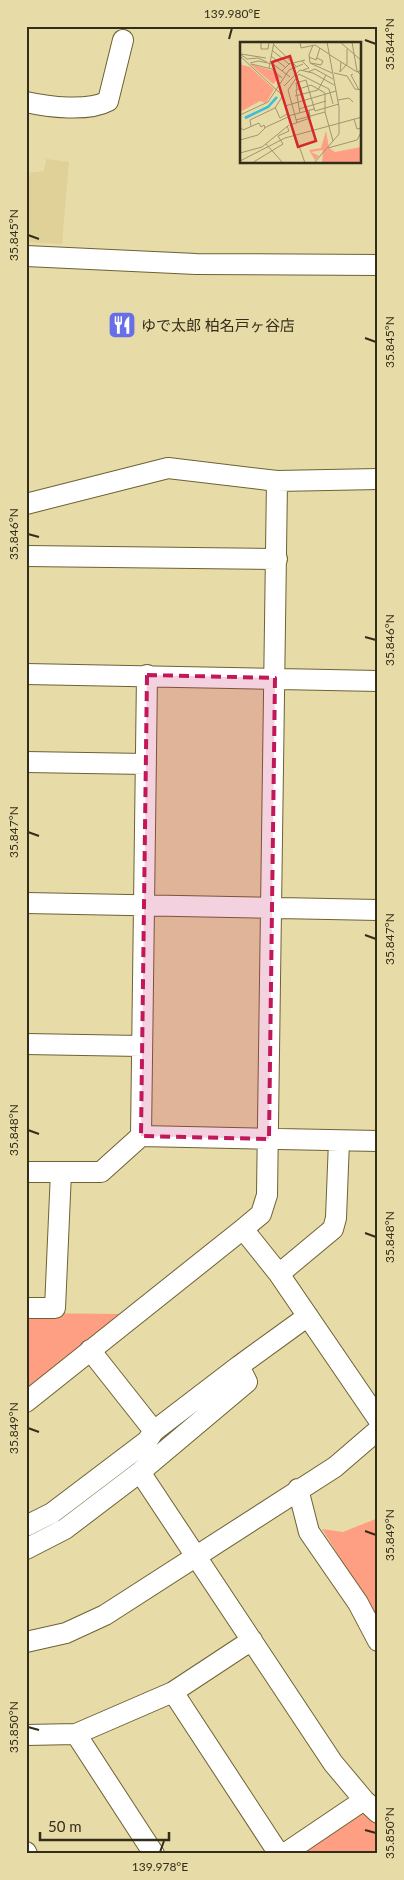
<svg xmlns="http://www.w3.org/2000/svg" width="404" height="1880" viewBox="0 0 404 1880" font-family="Lato,'Noto Sans JP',sans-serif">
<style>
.built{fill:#dfd197}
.green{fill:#fe9f84}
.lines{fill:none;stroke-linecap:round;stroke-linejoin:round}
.minor-casing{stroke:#6d6233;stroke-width:22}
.minor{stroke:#fff;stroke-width:20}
.marked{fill:#c2185b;fill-opacity:0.2;stroke:#c2185b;stroke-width:4;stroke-dasharray:10 6;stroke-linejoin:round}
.ticks{fill:none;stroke:#332e1a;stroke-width:2}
.labels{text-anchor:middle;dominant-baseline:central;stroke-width:4.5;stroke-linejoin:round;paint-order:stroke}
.poi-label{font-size:15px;fill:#332e1a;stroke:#e7dba8;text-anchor:start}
.inset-river{fill:none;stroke:#37bedc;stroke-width:2.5}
.inset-road{fill:none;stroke:#9f966f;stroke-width:1}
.view{fill:#d62828;fill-opacity:0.15;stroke:#d62828;stroke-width:2.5}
.inset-edge{fill:none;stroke:#332e1a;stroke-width:2.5}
.neatline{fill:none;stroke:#332e1a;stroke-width:2}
.ticks-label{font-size:12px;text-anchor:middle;fill:#332e1a}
</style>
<rect width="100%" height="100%" fill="#e7dba8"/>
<path class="built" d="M46 159 69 162 62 244 26 242V173L44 171Z"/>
<path class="green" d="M26 1313 122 1314 26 1391Z
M378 1518V1618L322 1529 343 1532Z
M361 1813 368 1815 378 1822V1854H299Z"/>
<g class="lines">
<defs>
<path id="minor" d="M26 102C48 107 88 112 108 101L123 40
M26 256 196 264 378 265
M26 504 168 468 277 481 378 479
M26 556 277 559
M26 674 378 681
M26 762 146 764
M26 903 378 910
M26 1044 141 1046
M141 1136 378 1141
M26 1172H101L141 1136 147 675
M243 1229 279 1274 378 1419
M279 1274 333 1229 336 1218 339 1141
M26 1308H55L61 1172
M90 1350 154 1431
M26 1402 243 1229 261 1214 267 1195 277 481
M140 1472 333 1763 364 1800 378 1813
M298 1489 309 1532 358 1603 378 1641
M26 1526 52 1513 147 1441 154 1431 239 1366 308 1316
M26 1549 65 1529 140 1472 247 1382 239 1366
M26 1642 66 1633 105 1615 335 1467 378 1430
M173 1692 279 1854
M76 1734 154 1854
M26 1735 76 1734 173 1692 252 1640
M26 1852 27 1854
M284 1854 364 1800"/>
</defs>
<use href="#minor" class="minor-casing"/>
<use href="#minor" class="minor"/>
</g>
<path class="marked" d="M147 675 275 678 269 1139 141 1136Z"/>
<path class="ticks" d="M229 39 232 28M365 40 376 44M28 235 39 239M365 338 376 342M28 534 39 537M365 637 376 640M28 832 39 836M365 935 376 939M28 1130 39 1134M365 1233 376 1237M28 1428 39 1432M365 1531 376 1535M28 1727 39 1730M365 1830 376 1833M160 1852 164 1841"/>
<defs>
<symbol id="restaurant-square" viewBox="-11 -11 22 22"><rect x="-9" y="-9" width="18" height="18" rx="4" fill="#676fe8" stroke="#e7dba8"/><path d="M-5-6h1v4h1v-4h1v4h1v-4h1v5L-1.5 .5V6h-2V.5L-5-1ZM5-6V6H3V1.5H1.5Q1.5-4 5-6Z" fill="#fff"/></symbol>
</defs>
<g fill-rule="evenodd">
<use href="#restaurant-square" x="106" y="309" width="32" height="32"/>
</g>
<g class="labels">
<g class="poi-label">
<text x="141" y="325">ゆで太郎 柏名戸ヶ谷店</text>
</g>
</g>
<g transform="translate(240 42)">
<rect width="121" height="121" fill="#e7dba8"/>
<path d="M0 16 2 23 10 25 34 47 26 61 20 59 0 70ZM10 22 34 29 40 35 33 42ZM86 89 89 106 95 110 121 105V121H82L83 108 71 110 79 114 75 118 69 108 81 106Z" fill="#fe9f84"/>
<path class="inset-river" d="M5 76 28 65 37 55"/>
<path class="inset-road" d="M21 0V7H28L29 0M60 0 61 6 75 3 89 12M100 0 122 19M112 0 117 29 122 34M34 3 56 24M73 3 69 13 70 21 92 31M33 9 49 22M0 12 7 17 18 16 27 20M1 12 26 16M90 13 117 30 122 28M0 14 41 52 65 121M31 14 45 25M69 15 76 18 80 6M62 19 69 26 63 28M101 20 100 30 106 23M10 21 18 19 33 22 50 35M71 21 81 23 83 19 77 16M11 22 32 27 42 36M107 23V7M29 26 34 0M42 29 49 22 65 18M68 30 75 27 93 37M94 31 107 34 115 47 122 48M113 32 111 33 119 48M44 44 60 28 73 31 94 43M57 47 56 41 66 38 75 69 99 62M55 54 78 48 86 33M98 58 109 56 113 60M45 64 96 49M35 65 40 76 47 72M59 67 86 59M85 70 93 99M0 73 28 60 49 28 63 22M48 74 74 67M114 77 117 87 122 86M56 78 85 70V51L71 43 56 48 60 71M57 81 48 48 59 32 89 47 93 62M50 83 70 76 69 68M0 85 3 88 19 81 21 85 24 83 25 86M11 85 10 78 35 66 42 55M0 98 18 93 26 85 48 75M26 102 43 121M88 106 117 98 122 89M0 111 22 105 49 83M0 119 45 96 122 75M12 121 43 102 38 94 49 89 47 84M74 121 99 92V65L87 0"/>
<path class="view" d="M50 14 76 99 58 105 32 20Z"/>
<rect width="121" height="121" class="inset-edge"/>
</g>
<rect width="404" height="1880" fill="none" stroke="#e7dba8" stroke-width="55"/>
<path d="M40 1832v8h129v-8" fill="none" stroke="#332e1a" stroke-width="2.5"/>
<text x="48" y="1832" font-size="15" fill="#332e1a" stroke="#e7dba8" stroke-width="4" paint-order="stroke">50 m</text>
<rect x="28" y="28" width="348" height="1824" class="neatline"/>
<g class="ticks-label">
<text x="232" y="18">139.980°E</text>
<text transform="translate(390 44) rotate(-90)" y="4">35.844°N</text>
<text transform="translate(14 235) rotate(-90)" y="4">35.845°N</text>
<text transform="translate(390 342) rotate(-90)" y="4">35.845°N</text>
<text transform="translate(14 534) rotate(-90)" y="4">35.846°N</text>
<text transform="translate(390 640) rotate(-90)" y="4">35.846°N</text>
<text transform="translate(14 832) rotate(-90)" y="4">35.847°N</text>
<text transform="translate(390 939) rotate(-90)" y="4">35.847°N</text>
<text transform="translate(14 1130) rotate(-90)" y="4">35.848°N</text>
<text transform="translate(390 1237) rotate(-90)" y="4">35.848°N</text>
<text transform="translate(14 1428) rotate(-90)" y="4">35.849°N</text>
<text transform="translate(390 1535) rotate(-90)" y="4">35.849°N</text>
<text transform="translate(14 1727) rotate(-90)" y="4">35.850°N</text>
<text transform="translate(390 1833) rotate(-90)" y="4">35.850°N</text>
<text x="160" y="1871">139.978°E</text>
</g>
</svg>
